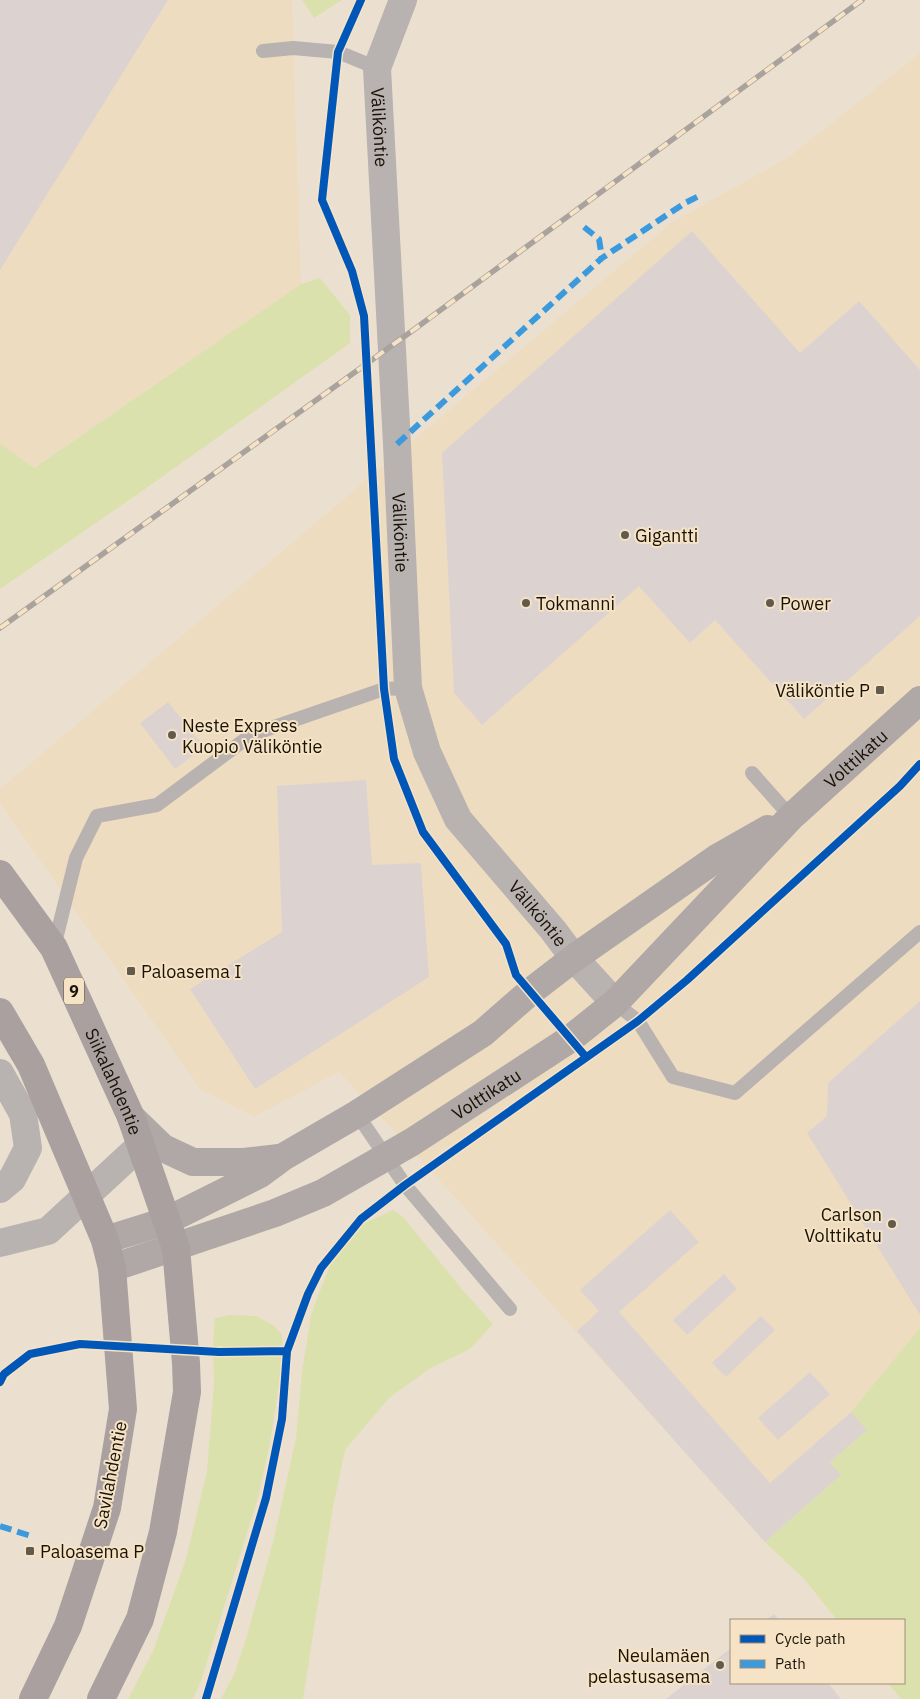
<svg xmlns="http://www.w3.org/2000/svg" width="920" height="1699" viewBox="0 0 920 1699" font-family="'IBM Plex Sans',sans-serif">
<style>
.built{fill:#eedcc1}
.green{fill:#dbe1ad}
.building{fill:#dcd2d0}
.lines{fill:none;stroke-linecap:round;stroke-linejoin:round}
.service{stroke:#b8b2b0;stroke-width:14}
.minor{stroke:#b8b2b0;stroke-width:28}
.secondary{stroke:#afa8a6;stroke-width:28}
.primary{stroke:#a9a09f;stroke-width:28}
.rail-casing{stroke:#a9a29d;stroke-width:5.5}
.rail{stroke:#f6e3c5;stroke-width:4;stroke-dasharray:11;stroke-linecap:butt}
.quiet{stroke:#3b9add;stroke-width:6;stroke-dasharray:12 6;stroke-linecap:butt}
.cycleway-casing{stroke:#f6e3c5;stroke-width:11}
.cycleway{stroke:#0057b8;stroke-width:8}
.poi-dot{fill:#625a4d;stroke:#f6e3c5;stroke-width:2}
.labels{text-anchor:middle;dominant-baseline:central;stroke-width:4;stroke-linejoin:round;paint-order:stroke}
.shield{fill:#f6e3c5;stroke:#5b5140;stroke-width:1}
.shield-label{font-size:16px;font-weight:bold;fill:#181207}
.street-label{font-size:18px;fill:#181207;stroke:#f6e3c5}
.poi-label{font-size:18px;fill:#181207;stroke:#f6e3c5;text-anchor:start}
</style>
<rect width="100%" height="100%" fill="#ebe0d0"/>
<path class="built" d="M0 0H292L301 284 33 468 0 489Z
M920 53V1404L765 1542 461 1204 339 1072 254 1117 200 1089 0 803V789L672 222 789 157Z"/>
<path class="green" d="M302 0H342L314 18Z
M320 278 350 315V343L138 494 0 589V444L34 468 301 284Z
M393 1210 404 1218 461 1288 493 1324 470 1349 431 1368 389 1398 345 1450 333 1507 303 1699H221L235 1672 246 1639 273 1542 296 1438 302 1372 311 1315 319 1293 335 1253 363 1224Z
M230 1315 256 1316 273 1325 282 1335 283 1359 270 1443 258 1498 201 1681 193 1699H128L153 1651 186 1559 207 1471 214 1383 213 1343 215 1318Z
M920 1328V1699H901L888 1683H904V1620H837L805 1580 765 1542 841 1475 830 1462 867 1430 851 1412Z"/>
<path class="building" d="M0 0H168L0 270Z
M692 231 800 353 859 301 920 370V616L804 719 715 620 690 643 639 586 482 725 454 693 442 453Z
M168 702 204 747 175 769 140 723Z
M366 780 372 865 421 863 429 977 255 1089 190 989 282 932 277 786Z
M920 1001V1315L807 1133 827 1116 828 1083Z
M670 1210 699 1242 619 1312 770 1483 851 1412 867 1430 830 1462 841 1475 765 1542 577 1331 599 1311 580 1290Z
M724 1274 737 1289 687 1335 673 1320Z
M761 1316 775 1330 726 1377 712 1363Z
M810 1372 830 1394 778 1440 758 1418Z
M774 1614 779 1620H766Z
M731 1648V1683H828L841 1699H666Z"/>
<g class="lines">
<path class="service" d="M263 51 293 48 338 52 377 68
M752 773 791 817
M54 947 76 858 97 816 157 805 251 735 384 689 408 688
M615 1003 638 1021 673 1077 735 1093 920 932
M357 1114 405 1185 510 1309"/>
<g class="minor">
<path id="s1" d="M403 0 377 68 397 444 408 688 427 752 458 819 553 930 574 958 615 1003"/>
<path d="M0 1073 23 1114 28 1148 12 1179 0 1189"/>
<path d="M0 1243 48 1231 141 1145"/>
</g>
<g class="secondary">
<path d="M131 1117 163 1148 193 1162H244L279 1158"/>
<path d="M105 1240 166 1221 260 1174 283 1157 357 1114 483 1033 530 992 574 958 717 858 768 829"/>
<path id="s2" d="M112 1268 275 1213 323 1193 412 1142 570 1039 615 1003 791 817 920 700"/>
</g>
<g class="primary">
<path id="s3" d="M0 874 54 948 131 1117 176 1248 186 1363 187 1392 163 1532 140 1619 101 1699"/>
<path d="M0 1012 31 1065 105 1240 112 1268 123 1409 107 1508 68 1626 33 1699"/>
</g>
<defs>
<path id="rail" d="M0 628 412 331 862 0"/>
</defs>
<use href="#rail" class="rail-casing"/>
<use href="#rail" class="rail"/>
<path class="quiet" d="M584 227 599 239 602 258
M397 444 602 258 685 203 701 195
M0 1526 34 1537"/>
<defs>
<path id="cycleway" d="M361 0 338 52 322 200 352 271 364 316 384 689 394 759 423 832 506 944 516 975 586 1057
M0 1382 4 1374 30 1354 80 1344 219 1352 287 1351
M206 1699 266 1498 282 1419 287 1351 308 1294 321 1268 361 1219 405 1185 638 1021 687 980 900 786 920 764"/>
</defs>
<use href="#cycleway" class="cycleway-casing"/>
<use href="#cycleway" class="cycleway"/>
</g>
<g class="poi-dot">
<circle cx="625" cy="535" r="5"/>
<circle cx="526" cy="603" r="5"/>
<circle cx="770" cy="603" r="5"/>
<rect x="875" y="685" width="10" height="10" rx="2.5"/>
<circle cx="172" cy="735" r="5"/>
<rect x="126" y="966" width="10" height="10" rx="2.5"/>
<circle cx="892" cy="1224" r="5"/>
<rect x="25" y="1546" width="10" height="10" rx="2.5"/>
<circle cx="720" cy="1665" r="5"/>
</g>
<g class="labels">
<rect class="shield" x="64" y="977.5" width="20" height="27" rx="4"/>
<g class="shield-label">
<text x="74" y="991">9</text>
</g>
<g class="street-label">
<text stroke="none"><textPath href="#s1" startOffset="132">Väliköntie</textPath></text>
<text stroke="none"><textPath href="#s1" startOffset="538">Väliköntie</textPath></text>
<text stroke="none"><textPath href="#s2" startOffset="916">Volttikatu</textPath></text>
<text stroke="none"><textPath href="#s1" startOffset="958">Väliköntie</textPath></text>
<text stroke="none"><textPath href="#s3" startOffset="238">Siikalahdentie</textPath></text>
<text stroke="none"><textPath href="#s2" startOffset="415">Volttikatu</textPath></text>
<text transform="translate(110 1475) rotate(-79)">Savilahdentie</text>
</g>
<g class="poi-label">
<text x="635" y="535">Gigantti</text>
<text x="536" y="603">Tokmanni</text>
<text x="780" y="603">Power</text>
<text x="870" y="690" text-anchor="end">Väliköntie P</text>
<text x="182" y="725">Neste Express<tspan x="182" dy="21">Kuopio Väliköntie</tspan></text>
<text x="141" y="971">Paloasema I</text>
<text x="882" y="1214" text-anchor="end">Carlson<tspan x="882" dy="21">Volttikatu</tspan></text>
<text x="40" y="1551">Paloasema P</text>
<text x="710" y="1655" text-anchor="end">Neulamäen<tspan x="710" dy="21">pelastusasema</tspan></text>
</g>
</g>
<rect x="730" y="1619" width="175" height="65" fill="#f6e3c5" stroke="#9d8f79"/>
<rect x="740" y="1635" width="25" height="8" fill="#0057b8" stroke="#9d8f79"/>
<text x="775" y="1644" font-size="15" fill="#181207">Cycle path</text>
<rect x="740" y="1660" width="25" height="8" fill="#3b9add" stroke="#9d8f79"/>
<text x="775" y="1669" font-size="15" fill="#181207">Path</text>
</svg>
